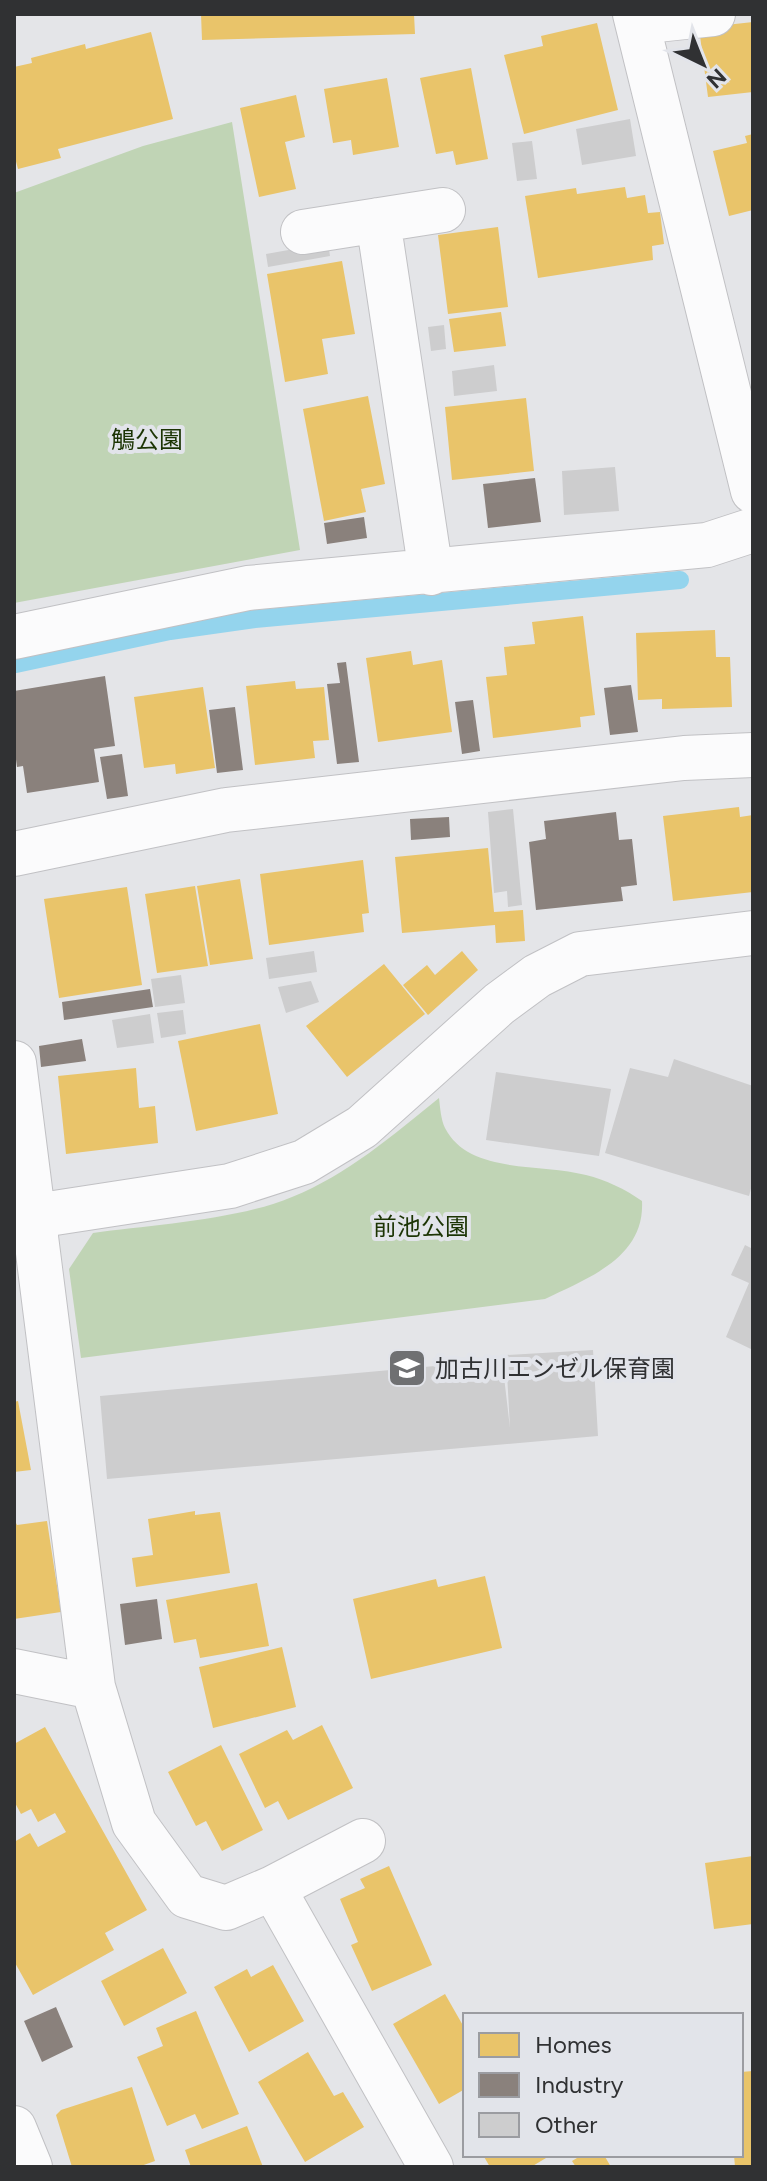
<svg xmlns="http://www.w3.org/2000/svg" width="767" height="2181" viewBox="0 0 767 2181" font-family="Figtree,'Noto Sans JP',sans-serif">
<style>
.green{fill:#c0d4b5}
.homes{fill:#e9c46a}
.industry{fill:#8a817c}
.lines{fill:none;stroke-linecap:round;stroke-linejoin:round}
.stream{stroke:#94d4ed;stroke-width:18}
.building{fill:#cdcdce}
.pedestrian-casing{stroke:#c1c1c4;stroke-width:46}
.minor-casing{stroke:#c1c1c4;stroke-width:46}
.pedestrian{stroke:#fbfbfc;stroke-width:44}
.minor{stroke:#fbfbfc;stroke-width:44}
.labels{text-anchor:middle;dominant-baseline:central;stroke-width:8;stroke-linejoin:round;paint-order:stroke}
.park-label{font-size:24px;fill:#1c3404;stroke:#e2e4ea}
.poi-label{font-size:24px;fill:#303133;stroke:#e2e4ea;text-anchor:start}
</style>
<rect width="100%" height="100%" fill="#e4e5e8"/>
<path class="green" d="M232 122 300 550 14 603V193L143 146Z
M439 1098C440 1107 441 1120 445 1128 469 1175 542 1163 586 1175 606 1180 625 1189 642 1201 645 1258 588 1278 545 1299L81 1358 69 1269 93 1233C151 1225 238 1220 292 1197 347 1175 393 1135 439 1098Z"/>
<path class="homes" d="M201 14H414L415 34 202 40Z
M753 22V92L708 97 699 28Z
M597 23 618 110 524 134 504 55 543 46 541 36Z
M151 32 173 119 58 149 61 158 18 169 14 154V67L32 63 31 58 85 44 86 49Z
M471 68 488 159 456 165 453 151 436 154 420 78Z
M387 78 399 147 353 155 351 140 333 143 324 89Z
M296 95 305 137 285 142 296 189 259 197 240 108Z
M753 134V210L729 216 713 151 747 143 745 136Z
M625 187 627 198 645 195 648 213 660 212 664 244 652 246 653 260 538 278 525 196 576 188 577 194Z
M498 227 508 307 448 314 438 235Z
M342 261 355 334 322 339 328 374 285 382 267 274Z
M501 312 506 346 454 352 449 319Z
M368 396 385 484 361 489 366 512 324 521 303 409Z
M526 398 534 471 452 480 445 407Z
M583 616 595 715 580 717 581 727 493 738 486 677 507 675 504 647 535 644 532 622Z
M715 630 716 657H730L732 707 662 709V699L638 700 636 633Z
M411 651 413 665 442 660 452 732 378 742 366 658Z
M295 681 296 689 324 687 329 740 313 741 315 758 255 765 246 686Z
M203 687 215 768 176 774 175 764 144 768 134 697Z
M739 807 740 817 753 815V892L673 901 663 816Z
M488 848 494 912 523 910 525 941 496 943 495 925 402 933 395 857Z
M363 860 369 913 362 914 364 932 269 945 260 874Z
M240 879 253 959 210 965 197 886Z
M195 886 208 966 157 973 145 894Z
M127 887 142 985 59 998 44 899Z
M462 951 478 970 428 1015 403 985 427 965 435 975Z
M384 964 425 1014 347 1077 306 1026Z
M260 1024 278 1114 196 1131 178 1041Z
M136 1068 139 1108 155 1106 158 1143 66 1154 58 1076Z
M18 1401 31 1470 14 1472V1402Z
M195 1511V1515L220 1512 230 1573 136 1587 132 1558 153 1555 148 1519Z
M14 1519 17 1525 47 1521 61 1612 14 1619Z
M485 1576 502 1648 371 1679 353 1599 436 1579 438 1587Z
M257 1583 269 1646 200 1658 196 1639 174 1643 166 1600Z
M282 1647 296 1707 213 1728 199 1667Z
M322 1725 353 1788 288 1820 278 1801 265 1808 239 1754 287 1730 293 1740Z
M45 1727 147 1910 105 1933 114 1950 33 1995 14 1961V1842L30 1833 38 1847 66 1832 55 1813 38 1822 31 1809 21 1814 14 1801V1744Z
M221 1745 263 1830 222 1851 206 1821 196 1826 168 1772Z
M753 1856V1924L714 1929 705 1863Z
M389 1866 432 1965 372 1991 351 1945 358 1942 340 1899 365 1888 360 1879Z
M163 1948 187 1993 124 2026 101 1981Z
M273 1965 304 2021 249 2052 214 1987 247 1969 251 1977Z
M445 1994 465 2029V2089L439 2104 393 2024Z
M196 2011 239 2114 202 2129 195 2114 167 2126 137 2057 163 2046 156 2028Z
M308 2052 334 2096 343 2092 364 2127 305 2162 258 2082Z
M753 2071V2167H735L734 2155H741V2072Z
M132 2087 155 2161 138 2167H72L56 2115 61 2110Z
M247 2126 263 2167H191L185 2150Z
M483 2155H551L531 2167H490Z
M582 2155H604L611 2167H576L572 2161Z"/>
<path class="industry" d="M535 478 541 522 488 528 483 484Z
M364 517 367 538 327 544 324 523Z
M346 662 359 762 337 764 327 684 340 683 337 663Z
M105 676 115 746 94 749 99 782 27 793 23 766 17 767 14 744V691Z
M631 685 638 732 610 735 604 688Z
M473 700 480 751 462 754 455 702Z
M235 707 243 770 217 773 209 710Z
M122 754 128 796 107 799 100 757Z
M616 812 619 840 632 839 637 885 621 887 623 901 536 910 529 842 546 839 544 821Z
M449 817 450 837 411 840 410 819Z
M150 989 153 1007 64 1020 62 1002Z
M82 1039 86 1061 41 1067 39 1046Z
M157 1599 162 1639 125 1645 120 1604Z
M56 2007 73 2047 42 2062 24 2021Z"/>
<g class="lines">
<path class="stream" d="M16 664 170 631 255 619 680 580"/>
</g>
<path class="building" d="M630 119 636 156 582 165 576 129Z
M532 141 537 179 517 181 512 143Z
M328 243 330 256 268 267 266 254Z
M444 325 446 349 431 351 428 327Z
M494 365 497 391 454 396 452 371Z
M615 467 619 511 564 515 562 471Z
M513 809 522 905 508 907 507 891 494 893 488 812Z
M314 951 317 972 269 979 266 958Z
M181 975 185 1003 155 1007 151 979Z
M311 981 319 1002 286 1013 278 987Z
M183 1010 186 1034 161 1038 157 1013Z
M150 1014 154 1043 117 1048 112 1020Z
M674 1059 753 1086V1181L749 1196 605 1153 630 1068 668 1077Z
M496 1072 611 1089 599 1156 486 1140Z
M745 1245 753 1249V1350L726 1337 749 1283 731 1275Z
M593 1350 598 1436 107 1479 100 1396 502 1360 510 1428 506 1355Z"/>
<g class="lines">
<defs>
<path id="pedestrian" d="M638 22 713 14"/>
<path id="minor" d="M635 14 753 491
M378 220 431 573
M303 232 443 210
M14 637 248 588 707 545 753 530
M14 854 226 810 684 758 753 755
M14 1063 93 1687 14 1671
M35 1216 230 1186 304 1162 362 1127 499 1004 537 976 580 954 753 933
M93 1687 134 1823 187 1896 226 1908 273 1888 431 2167
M273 1888 363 1841
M14 2128 30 2167"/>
</defs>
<use href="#pedestrian" class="pedestrian-casing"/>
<use href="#minor" class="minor-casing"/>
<use href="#pedestrian" class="pedestrian"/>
<use href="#minor" class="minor"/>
</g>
<defs>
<symbol id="school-square" viewBox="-11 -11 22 22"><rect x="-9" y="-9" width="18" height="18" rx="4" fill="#6f7072" stroke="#e2e4ea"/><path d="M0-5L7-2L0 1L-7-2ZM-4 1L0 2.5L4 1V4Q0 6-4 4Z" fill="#fff"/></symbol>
</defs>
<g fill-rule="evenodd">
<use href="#school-square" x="385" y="1346" width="44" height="44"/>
</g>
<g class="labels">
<g class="park-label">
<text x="147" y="439">鵤公園</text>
<text x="421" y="1226">前池公園</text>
</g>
<g class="poi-label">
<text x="435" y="1368">加古川エンゼル保育園</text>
</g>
</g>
<rect width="767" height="2181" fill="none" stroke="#303133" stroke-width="32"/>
<rect x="463" y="2013" width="280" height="144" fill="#e2e4ea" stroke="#9b9ca1" stroke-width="2"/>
<rect x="479" y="2033" width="40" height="24" fill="#e9c46a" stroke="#9b9ca1" stroke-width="2"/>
<text x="535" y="2053" font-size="24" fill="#303133">Homes</text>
<rect x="479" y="2073" width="40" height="24" fill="#8a817c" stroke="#9b9ca1" stroke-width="2"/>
<text x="535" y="2093" font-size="24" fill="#303133">Industry</text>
<rect x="479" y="2113" width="40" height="24" fill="#cdcdce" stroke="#9b9ca1" stroke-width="2"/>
<text x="535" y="2133" font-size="24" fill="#303133">Other</text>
<g transform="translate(703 64) rotate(137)" stroke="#e2e4ea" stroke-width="6" paint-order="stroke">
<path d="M0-6L14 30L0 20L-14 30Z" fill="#303133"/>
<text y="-12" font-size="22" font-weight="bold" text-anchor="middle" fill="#303133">N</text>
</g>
</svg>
